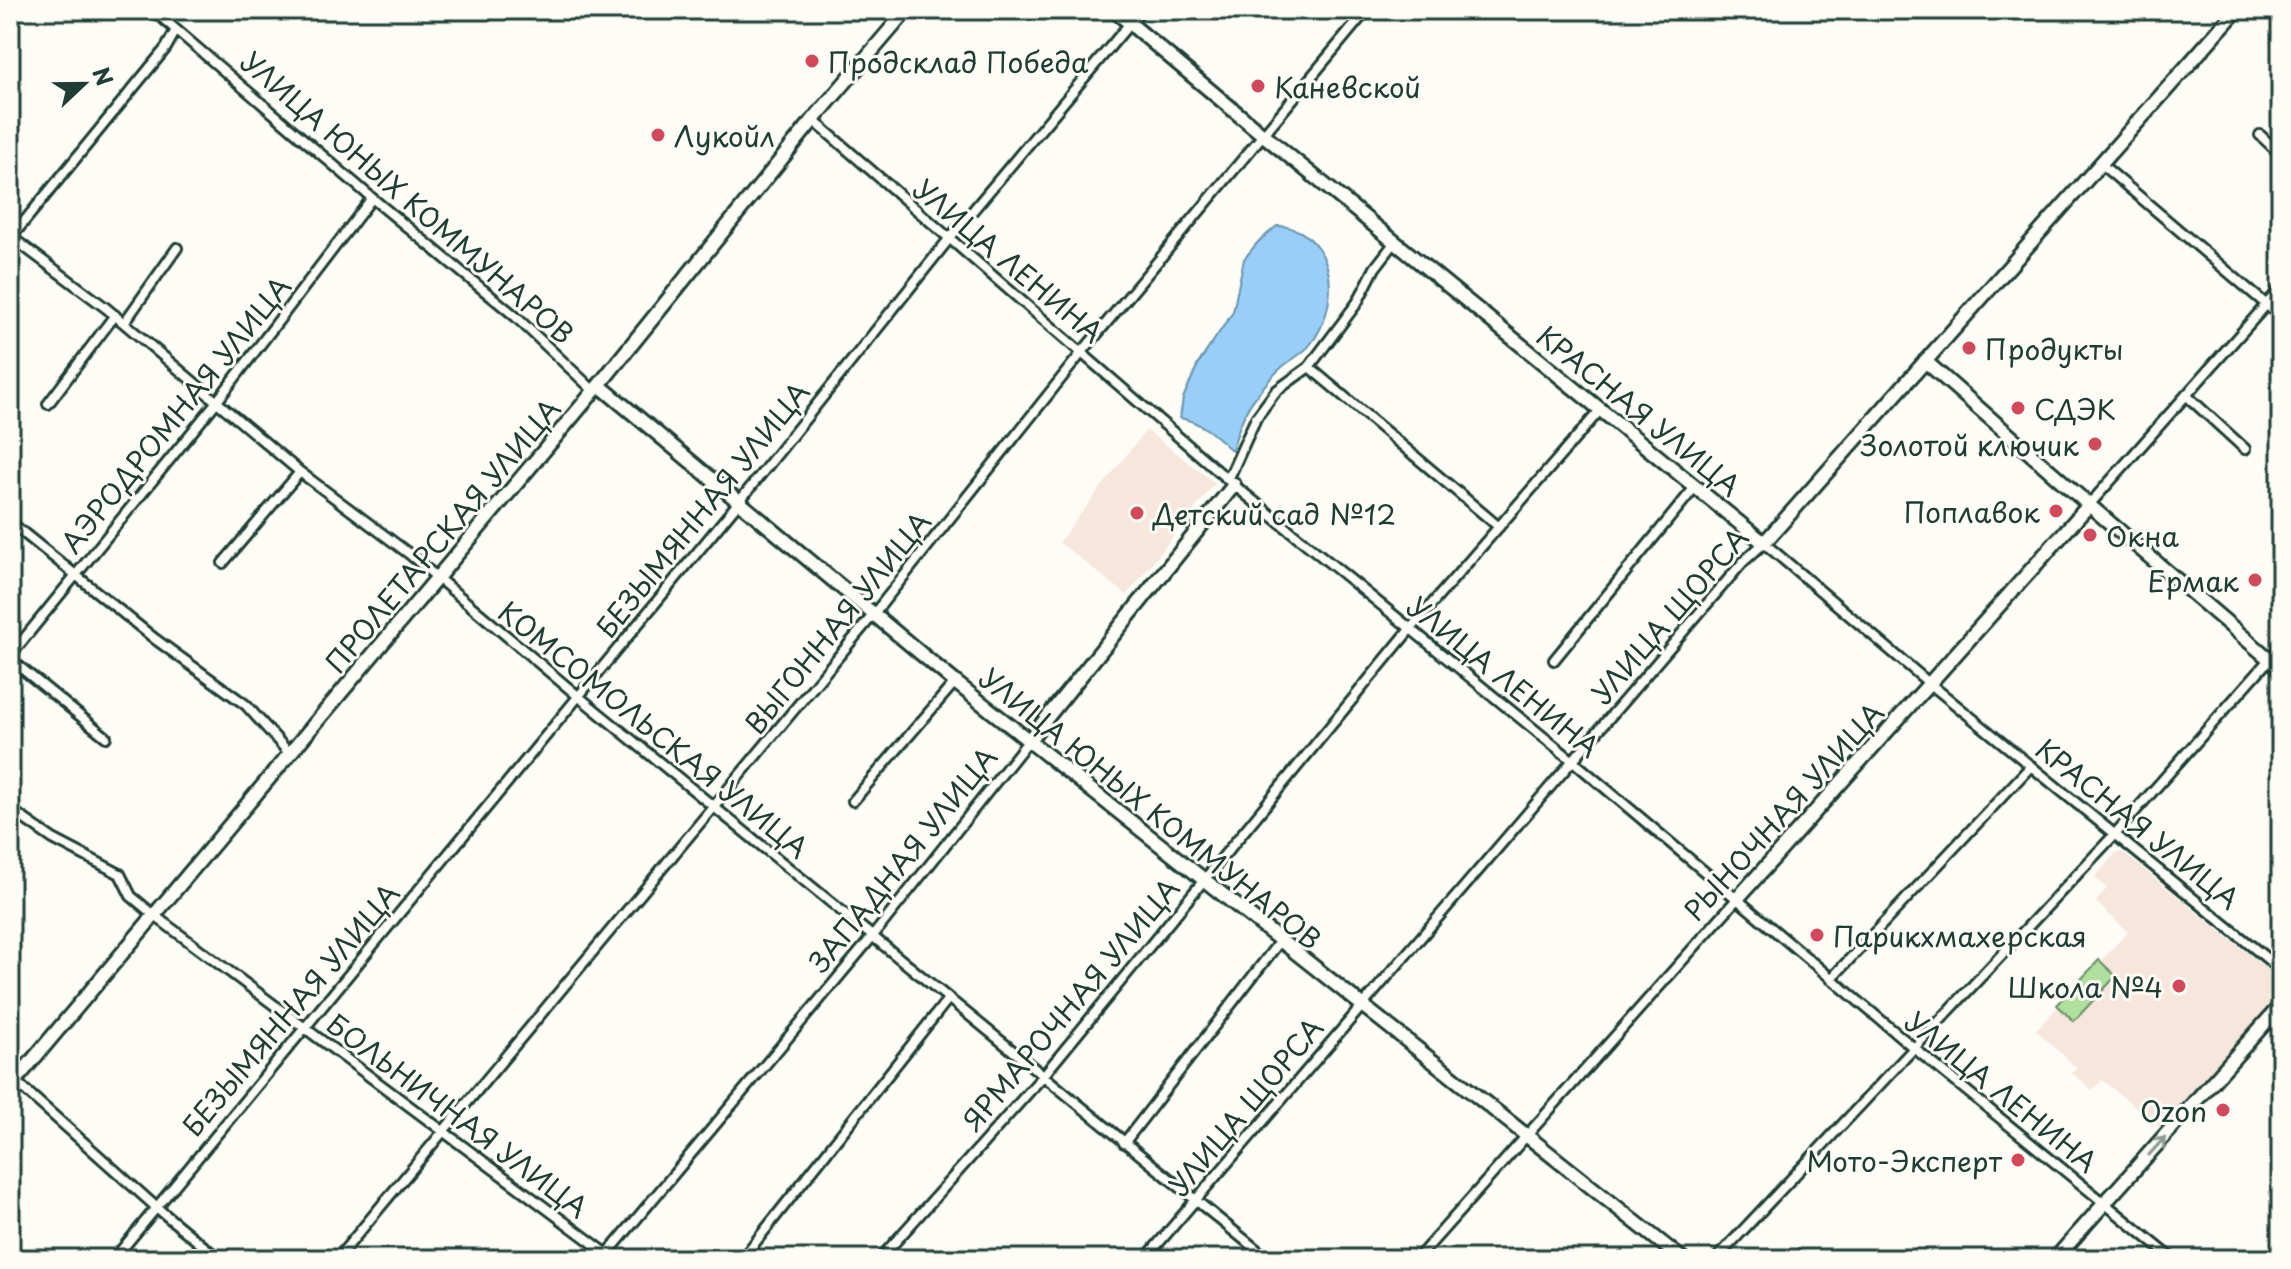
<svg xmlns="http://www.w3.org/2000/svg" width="2291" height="1269" viewBox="0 0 2291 1269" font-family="'Playpen Sans',sans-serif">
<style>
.built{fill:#f6e6db}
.green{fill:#b0df9e;stroke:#688e69;stroke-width:2}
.water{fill:#98cef7;stroke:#6894a9;stroke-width:2}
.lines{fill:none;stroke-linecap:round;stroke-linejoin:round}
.street-casing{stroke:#1f3d34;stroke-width:14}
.secondary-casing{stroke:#1f3d34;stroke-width:18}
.street{stroke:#fdfcf7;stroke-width:8}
.secondary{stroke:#fdfcf7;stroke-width:12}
.oneway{stroke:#8e9c96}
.poi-dot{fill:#d1495b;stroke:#fdfcf7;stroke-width:3}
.labels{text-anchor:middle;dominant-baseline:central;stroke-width:6;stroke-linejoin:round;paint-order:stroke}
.poi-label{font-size:28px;fill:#1f3d34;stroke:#fdfcf7;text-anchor:start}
.street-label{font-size:28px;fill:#1f3d34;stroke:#fdfcf7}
</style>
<rect width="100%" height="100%" fill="#fdfcf7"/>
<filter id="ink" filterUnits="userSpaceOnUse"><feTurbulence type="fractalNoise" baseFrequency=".0125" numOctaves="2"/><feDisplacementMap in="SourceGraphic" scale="16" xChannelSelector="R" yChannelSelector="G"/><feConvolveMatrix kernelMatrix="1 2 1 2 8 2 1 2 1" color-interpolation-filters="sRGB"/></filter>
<g filter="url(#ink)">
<path class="built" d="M1146 430 1215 483 1127 595 1059 542Z
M2122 852 2281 980V992L2162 1128 2102 1080 2092 1090 2072 1073 2077 1068 2036 1030 2128 932 2096 902 2107 888 2095 877 2116 853Z"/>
<path class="green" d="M2099 960 2116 976 2074 1021 2057 1005Z"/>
<path class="water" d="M1277 226C1294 226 1307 233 1318 248 1338 276 1331 318 1310 345 1303 354 1290 360 1281 368 1273 375 1264 386 1257 395 1243 412 1238 430 1232 451 1216 436 1202 422 1180 418L1183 398 1198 364 1233 312 1244 259 1258 242Z"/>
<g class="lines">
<defs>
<path id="street" d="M153 10 372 198 515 316 594 391
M10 17 16 10
M813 120 1234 485 1573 761 1914 1048 2173 1259
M2260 135 2281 155
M2101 164 2281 317
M10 236 106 308 300 472 408 553 578 696 1268 1259
M10 239 166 48 176 30
M124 323 177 248
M1309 367 1499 527
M2186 395 2245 449
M48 404 115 315
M1228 480 1256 418 1276 391 1309 367 1357 303 1375 268 1395 242
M2089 505 2281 288
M10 522 155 639 246 705 290 754
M223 563 300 472
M10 656 218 400 372 198
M10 659 106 737
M1554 660 1695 487
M853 801 955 682
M10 809 53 839 120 874 131 896 155 916 614 1259
M1831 979 2031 766
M15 1081 156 1207 219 1259
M1124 1143 1280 941
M114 1259 738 503 949 239 1141 10
M337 1259 873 615 1083 351 1367 10
M603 1259 872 937 1029 740
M742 1259 948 999
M880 1259 1043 1076 1411 628 1601 409
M1145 1259 1743 562 1764 543 1929 683 2281 970
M1417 1259 1737 899
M1716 1259 2115 834 2281 646"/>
<path id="secondary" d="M1114 10 1256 129 1764 543 2237 10
M1925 361 2089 505 2281 669
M599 385 955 682 1682 1259
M1029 740 1234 485
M1737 899 2089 505
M10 1087 599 385 813 120 907 10
M2055 1259 2281 1005"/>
</defs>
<use href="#street" class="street-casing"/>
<use href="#secondary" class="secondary-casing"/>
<use href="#street" class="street"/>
<use href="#secondary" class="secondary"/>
</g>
<defs><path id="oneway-shaft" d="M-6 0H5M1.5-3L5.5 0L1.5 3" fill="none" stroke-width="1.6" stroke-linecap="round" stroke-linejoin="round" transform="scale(2)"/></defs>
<use class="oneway" href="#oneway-shaft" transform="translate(2157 1146) rotate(-48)"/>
</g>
<g class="poi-dot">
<circle cx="812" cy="61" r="8"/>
<circle cx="1258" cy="86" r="8"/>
<circle cx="658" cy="135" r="8"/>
<circle cx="1969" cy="348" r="8"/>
<circle cx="2018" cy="408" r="8"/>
<circle cx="2095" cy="444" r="8"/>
<circle cx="2056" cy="511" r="8"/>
<circle cx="1137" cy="513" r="8"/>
<circle cx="2090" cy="535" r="8"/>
<circle cx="2255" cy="580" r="8"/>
<circle cx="1817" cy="935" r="8"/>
<circle cx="2179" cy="986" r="8"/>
<circle cx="2223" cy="1110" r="8"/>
<circle cx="2018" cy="1160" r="8"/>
</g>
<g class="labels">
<g class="poi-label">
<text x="828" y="61">Продсклад Победа</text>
<text x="1274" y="86">Каневской</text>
<text x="674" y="135">Лукойл</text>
<text x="1985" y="348">Продукты</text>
<text x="2034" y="408">СДЭК</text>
<text x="2079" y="444" text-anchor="end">Золотой ключик</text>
<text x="2040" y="511" text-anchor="end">Поплавок</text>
<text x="1153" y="513">Детский сад №12</text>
<text x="2106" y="535">Окна</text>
<text x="2239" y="580" text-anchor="end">Ермак</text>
<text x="1833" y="935">Парикхмахерская</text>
<text x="2163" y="986" text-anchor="end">Школа №4</text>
<text x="2207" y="1110" text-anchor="end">Ozon</text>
<text x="2002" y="1160" text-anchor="end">Мото-Эксперт</text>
</g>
<g class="street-label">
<text transform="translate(408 197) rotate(41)">УЛИЦА ЮНЫХ КОММУНАРОВ</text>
<text transform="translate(1009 260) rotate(40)">УЛИЦА ЛЕНИНА</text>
<text transform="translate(1639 410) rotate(39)">КРАСНАЯ УЛИЦА</text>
<text transform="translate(175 414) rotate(-51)">АЭРОДРОМНАЯ УЛИЦА</text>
<text transform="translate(702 509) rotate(-51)">БЕЗЫМЯННАЯ УЛИЦА</text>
<text transform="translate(442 535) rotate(-50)">ПРОЛЕТАРСКАЯ УЛИЦА</text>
<text transform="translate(1669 615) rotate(-49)">УЛИЦА ЩОРСА</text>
<text transform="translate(837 622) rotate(-51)">ВЫГОННАЯ УЛИЦА</text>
<text transform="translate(1504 676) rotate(39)">УЛИЦА ЛЕНИНА</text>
<text transform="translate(654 729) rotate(39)">КОМСОМОЛЬСКАЯ УЛИЦА</text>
<text transform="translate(1151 808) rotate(39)">УЛИЦА ЮНЫХ КОММУНАРОВ</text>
<text transform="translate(1783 811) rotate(-48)">РЫНОЧНАЯ УЛИЦА</text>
<text transform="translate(2138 823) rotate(39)">КРАСНАЯ УЛИЦА</text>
<text transform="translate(902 859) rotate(-51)">ЗАПАДНАЯ УЛИЦА</text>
<text transform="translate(1070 1004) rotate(-50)">ЯРМАРОЧНАЯ УЛИЦА</text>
<text transform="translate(290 1009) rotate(-50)">БЕЗЫМЯННАЯ УЛИЦА</text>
<text transform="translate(2002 1091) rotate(39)">УЛИЦА ЛЕНИНА</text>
<text transform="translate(1245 1106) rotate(-50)">УЛИЦА ЩОРСА</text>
<text transform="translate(458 1115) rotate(37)">БОЛЬНИЧНАЯ УЛИЦА</text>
</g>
</g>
<rect width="2291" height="1269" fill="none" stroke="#fdfcf7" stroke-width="40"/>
<rect x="20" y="20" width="2251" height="1229" fill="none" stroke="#1f3d34" stroke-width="3" filter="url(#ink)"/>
<g transform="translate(84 84) rotate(68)" stroke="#fdfcf7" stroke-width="6" paint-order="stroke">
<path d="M0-6L14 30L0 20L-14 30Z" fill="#1f3d34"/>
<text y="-12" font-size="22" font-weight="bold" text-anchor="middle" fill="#1f3d34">N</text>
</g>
</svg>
